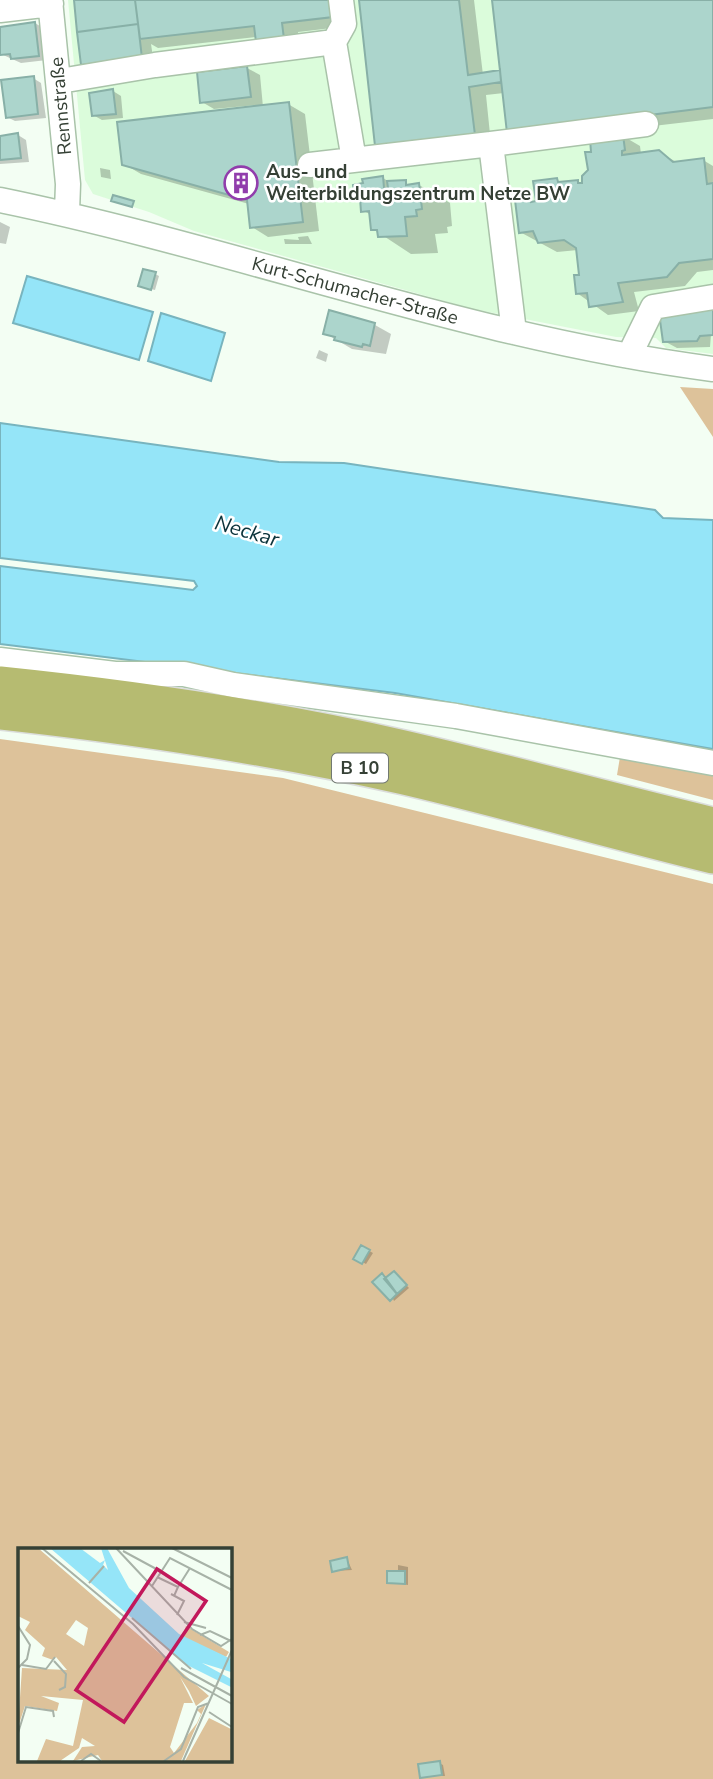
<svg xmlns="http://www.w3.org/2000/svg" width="713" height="1779" viewBox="0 0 713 1779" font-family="'Nunito Sans',sans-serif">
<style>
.built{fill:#dbfcdb}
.green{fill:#ddc29a;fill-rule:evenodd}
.water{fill:#95e5f8;stroke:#78b4be;stroke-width:2}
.shadow{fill:#0003}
.building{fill:#acd5cc;stroke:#88b0a7;stroke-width:2}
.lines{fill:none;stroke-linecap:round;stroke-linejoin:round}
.minor-casing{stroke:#a9c3a9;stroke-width:27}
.highway-casing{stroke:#dbdddb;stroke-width:38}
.minor{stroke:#fff;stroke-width:24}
.highway{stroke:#b6bb71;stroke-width:35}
.labels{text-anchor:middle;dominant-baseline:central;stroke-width:5;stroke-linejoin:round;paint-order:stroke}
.shield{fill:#fff;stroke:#727972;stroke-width:2}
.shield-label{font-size:18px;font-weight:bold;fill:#354035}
.street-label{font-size:19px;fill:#354035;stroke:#fff}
.poi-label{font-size:19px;font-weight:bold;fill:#354035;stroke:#fff;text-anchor:start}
.water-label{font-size:21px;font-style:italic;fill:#0b333b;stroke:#fff}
.inset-road{fill:none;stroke:#a7b2a7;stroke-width:2}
.view{fill:#c2185b;fill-opacity:0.15;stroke:#c2185b;stroke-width:3.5}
.inset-edge{fill:none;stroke:#354035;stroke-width:3.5}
</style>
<rect width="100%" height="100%" fill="#f3fef3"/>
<path class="built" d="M68 0H713V354L666 348 656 338 616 337 473 309 194 231 149 212 93 194 85 180Z"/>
<path class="green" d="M680 387 713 389V437Z
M0 739 283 778 713 884V1779H0ZM19 1550H229V1760H19Z
M621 751 713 768V800L617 775Z"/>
<path class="water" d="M27 276 153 312 139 360 13 323Z
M161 313 225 333 211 381 148 361Z
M0 423 279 462 344 463 655 510 663 518 713 520V749L395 693 0 644V566L193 590 197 586 194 581 0 558Z"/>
<path class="shadow" d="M76 0H346L349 26 298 32 300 48 257 37 158 48 151 44 154 64 96 71Z
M360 0H474L483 75 502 72 493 0H713V119L525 141 504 93 486 95 491 144 394 155Z
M35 23 43 28 47 60 21 63 1 54 0 28Z
M247 68 260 75 263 107 288 104 305 114 319 231 268 237 252 227 249 204 141 174 124 164 256 108V105L214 109 202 102Z
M33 78 41 83 46 118 15 121 7 117Z
M113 91 121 96 123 118 102 120 93 115Z
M18 135 26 140 29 162 0 164V137Z
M623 136 640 146 641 154 659 152 678 163 703 160 713 166V270L697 272 685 286 634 292 639 311 608 315 577 293 581 277 578 250 557 252 520 232 530 200 538 204 557 180 562 183 577 182 584 186 593 153Z
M100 168 110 170 111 179 101 177Z
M383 178 391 183 419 185 450 203 452 226 447 227 448 233 435 234 438 253 411 254 373 229 370 214 363 211 362 201 356 198Z
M0 222 10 227 6 244 0 243Z
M308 236 312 244H285L284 239 299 240 298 237Z
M155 274 159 276 155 290 143 287Z
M713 309 710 347 677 348 664 341Z
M331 313 375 325 391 334 386 354 352 349 325 333Z
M319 350 328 354 326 362 316 358Z
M362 1247 373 1253 366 1264 355 1258Z
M382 1275 387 1279 397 1275 409 1288 394 1301Z
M347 1559 352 1570 334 1571Z
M398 1565 408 1567V1585L389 1582 398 1573Z
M439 1763 443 1765 445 1776H422Z"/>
<path class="building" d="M74 0H135L138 24 77 32Z
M135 0H331L333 17 282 23 284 39 256 42 254 26 140 39Z
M359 0H459L468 75 500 70 501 82 469 87 475 135 375 146Z
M492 0H713V107L507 133Z
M35 22 39 56 11 59 10 54 0 55V27Z
M138 24 142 58 81 65 77 32Z
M247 66 251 97 200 103 197 72Z
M34 76 38 114 6 118 1 80Z
M113 89 116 114 92 116 89 93Z
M289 102 303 222 250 228 247 200 122 165 117 122Z
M18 133 21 158 0 160V136Z
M623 135 625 150 622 151V155L659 150 673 162 704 158 707 184 713 183V259L679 263 667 277 618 283 623 302 589 307 587 293 576 294 574 275H579L576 248 564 240 538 243 533 231 519 233 515 200 531 198V202L536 201 533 181 557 178 558 182 578 180V183H582V176L588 170 585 152H591L590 139Z
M383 176 384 188H388L387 181 406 180V185L419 183 422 209 416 210 417 216 405 217 407 236 378 237 377 230H371L369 211 361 212 360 198 355 199 353 185 363 183 362 179Z
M113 195 134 201 132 207 111 201Z
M143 269 156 272 151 290 138 286Z
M713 307V335L700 336 697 341 663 342 659 313Z
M329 310 375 323 370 346 363 344 362 347 334 340 335 337 323 334Z
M361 1245 370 1250 362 1264 353 1259Z
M394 1271 407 1285 397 1294 384 1279Z
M382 1273 397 1294 390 1301 372 1282Z
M347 1557 349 1568 332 1572 330 1561Z
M387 1571H405V1584L387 1583Z
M440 1761 442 1775 420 1778 418 1764Z"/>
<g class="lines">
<defs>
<path id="minor" d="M50 0 68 184 67 212
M0 10 51 4
M334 42 344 24 341 0
M60 81 155 65 334 42 354 160
M491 144 646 124
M310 165 491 144 514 332
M0 200C239 249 470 338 713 369
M629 356 653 307 713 297
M0 660 115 674H184L233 685 456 716 713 763"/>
<path id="highway" d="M0 684C136 698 271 718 404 748 507 772 610 800 713 825
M0 712C136 727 271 747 404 777 507 801 610 831 713 856"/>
</defs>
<use href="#minor" class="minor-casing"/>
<use href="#highway" class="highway-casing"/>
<use href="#minor" class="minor"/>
<use href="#highway" class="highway"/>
</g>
<defs>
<symbol id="building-ring" viewBox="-11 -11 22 22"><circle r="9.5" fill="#fff" stroke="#913dac" stroke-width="1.5"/><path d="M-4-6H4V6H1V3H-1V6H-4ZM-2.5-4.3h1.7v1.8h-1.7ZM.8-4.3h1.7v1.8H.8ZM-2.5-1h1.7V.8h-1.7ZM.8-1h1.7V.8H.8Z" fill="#913dac"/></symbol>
</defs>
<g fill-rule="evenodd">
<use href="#building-ring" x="222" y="164" width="38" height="38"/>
</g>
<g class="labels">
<rect class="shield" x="332" y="753.5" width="56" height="29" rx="5"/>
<g class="shield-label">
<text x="360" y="768">B 10</text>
</g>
<g class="street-label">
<text transform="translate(61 106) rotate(-95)">Rennstraße</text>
<text transform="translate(355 291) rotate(15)">Kurt-Schumacher-Straße</text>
</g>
<g class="poi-label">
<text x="266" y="172">Aus- und<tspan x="266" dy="22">Weiterbildungszentrum Netze BW</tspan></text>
</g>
<g class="water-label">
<text transform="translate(247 531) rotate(16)">Neckar</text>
</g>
</g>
<g transform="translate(18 1548)">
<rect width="214" height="214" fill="#f3fef3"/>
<path d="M0 0H20L191 148 178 158 171 143 162 129 175 155H166L152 199 156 205 179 175 183 166 179 162 188 156 163 213H84L80 207 55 213 64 199 77 198 64 190 61 200 42 213H19L28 191 55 198 65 152 23 148 41 155 39 163 7 158 0 179 4 120 49 122 38 109 35 112 24 108 27 100 7 82 12 74 0 68ZM58 72 70 80 66 98 48 86ZM168 78 211 104 208 109 164 89ZM191 170 213 181V213H167Z" fill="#ddc29a" fill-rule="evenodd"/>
<path d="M32 0H62L82 15 87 12 85 17 90 22 83 0H89L111 40 161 86 213 111V124L184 115 213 131V139L169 117Z" fill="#95e5f8"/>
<path class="inset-road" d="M24 0 115 76 166 129 214 156M98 0 174 81 203 98 214 91M154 0 214 30M105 3 142 23M139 29 160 39 156 48M71 35 86 18M134 38 152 10 214 42M160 39 172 20M153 46 166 53 159 67M114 70 173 121M166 74 188 80M0 78 12 97 9 111 0 120M182 87 192 83 213 93M36 113 48 126 47 139 41 142M4 117 28 121 37 109M163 120 214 148M191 164 214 179M0 185 8 159 35 163 36 169M63 213 73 206 83 213M146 213 163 201 180 159 191 155M165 213 214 102"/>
<path class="view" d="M139 21 188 53 106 174 58 142Z"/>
<rect width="214" height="214" class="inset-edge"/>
</g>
</svg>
